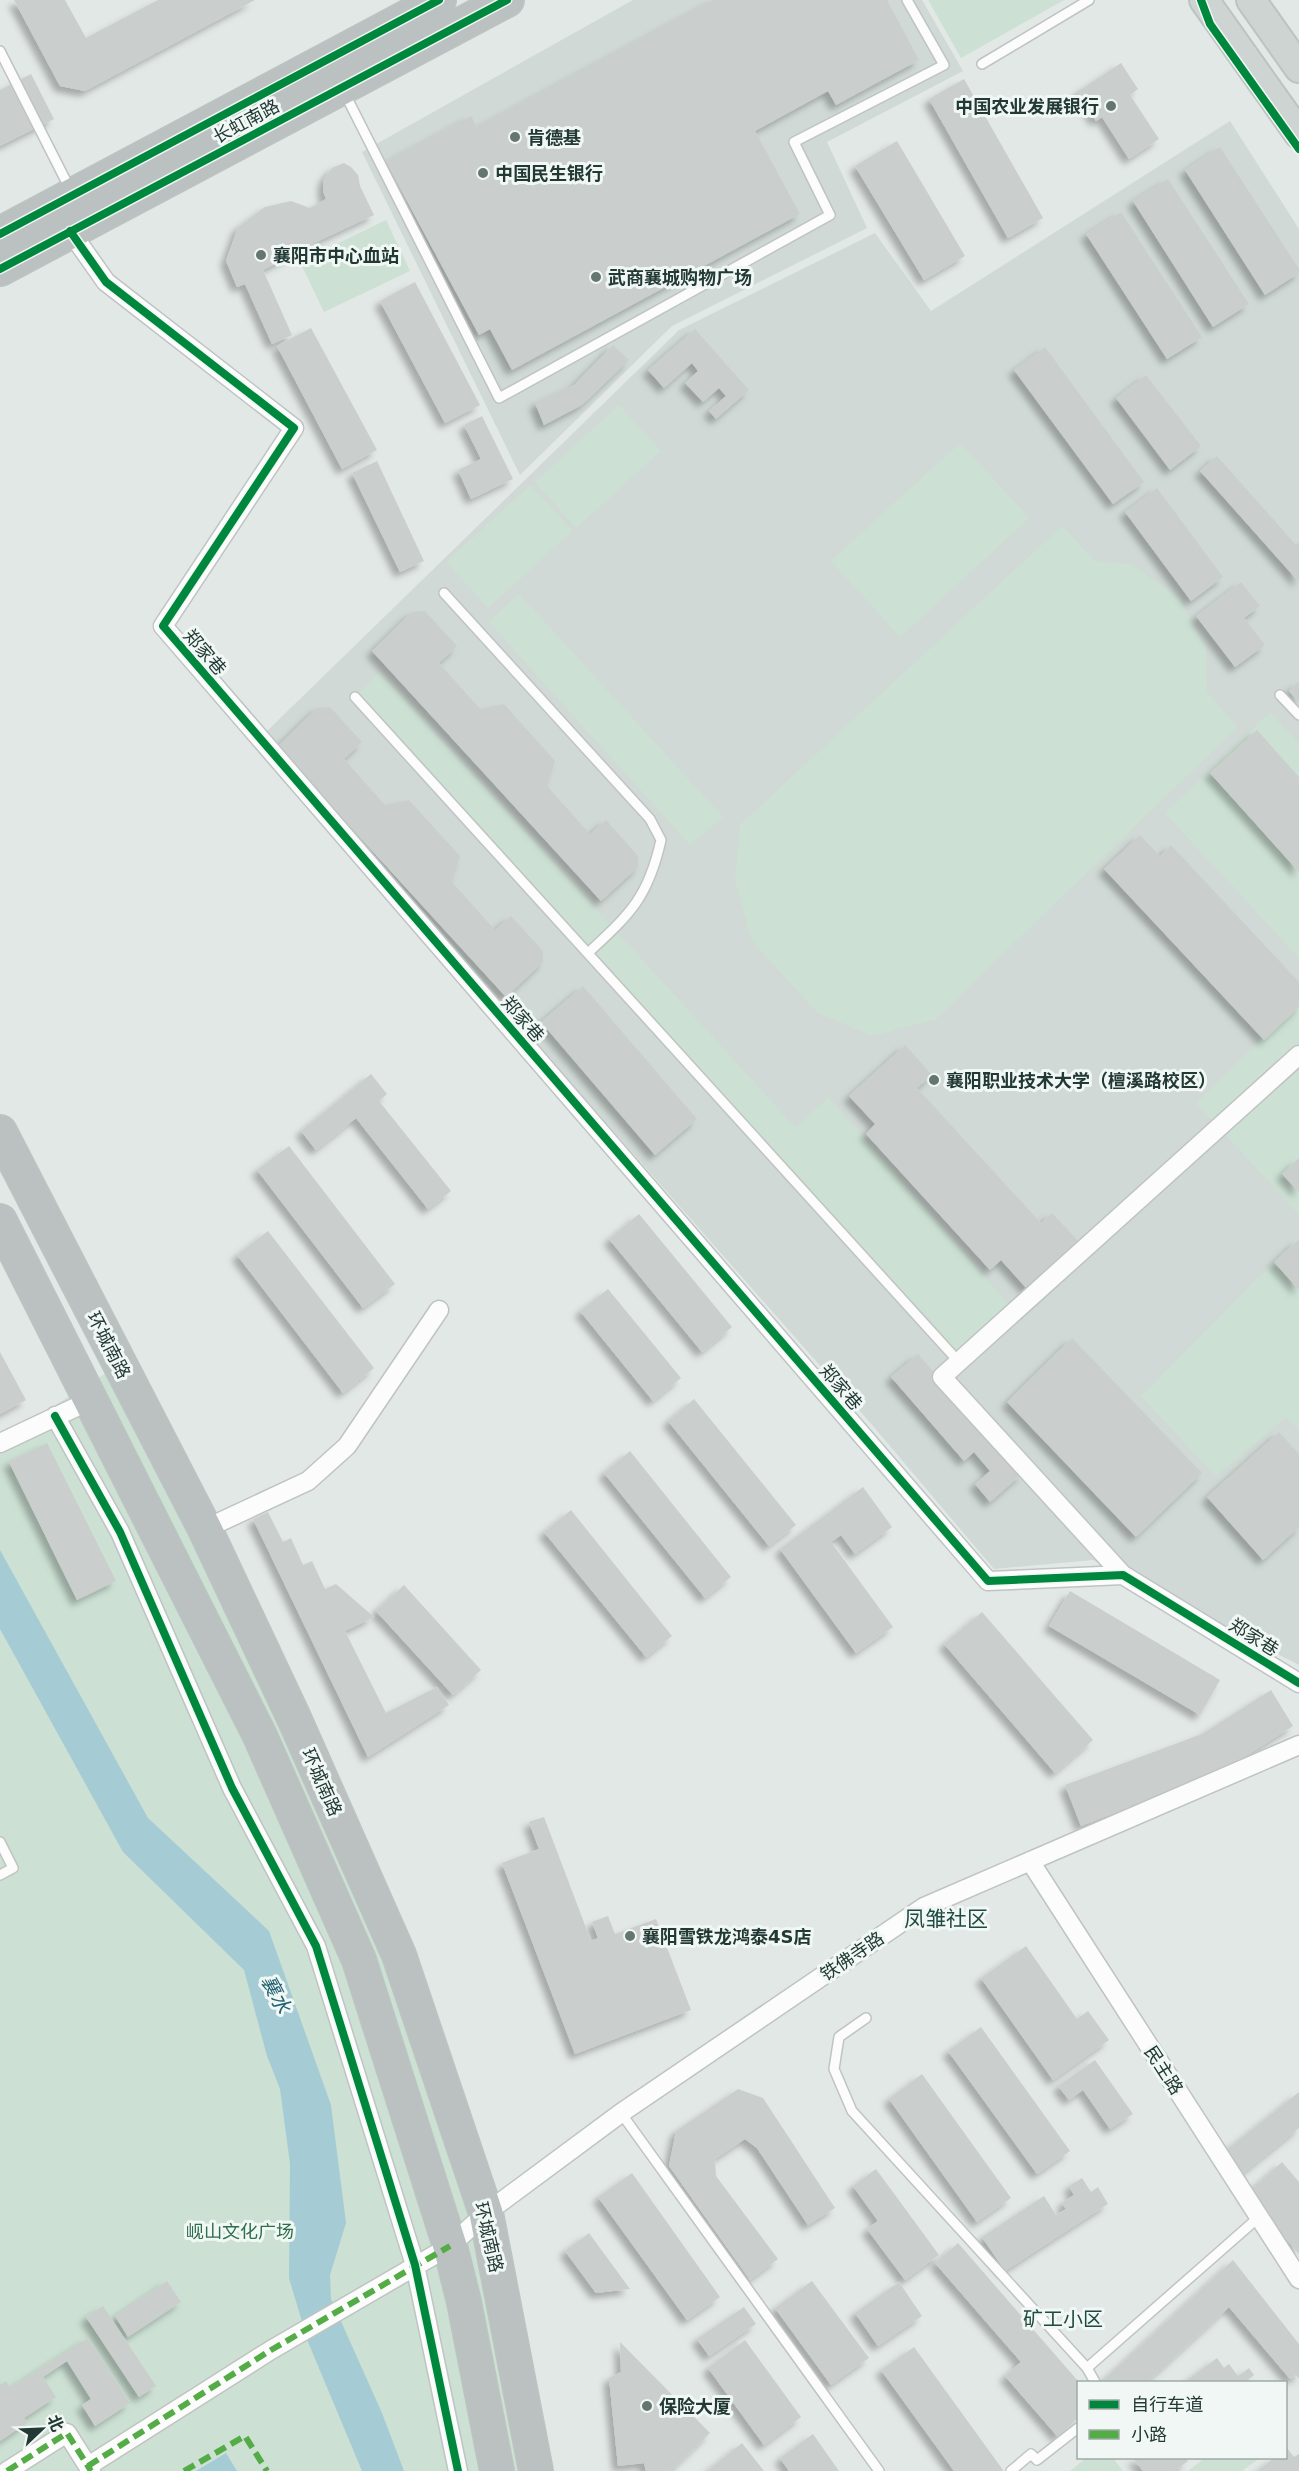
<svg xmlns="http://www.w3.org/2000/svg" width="1299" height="2471" viewBox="0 0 1299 2471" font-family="'DejaVu Sans','Noto Sans SC',sans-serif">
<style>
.built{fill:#d0d9d5}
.green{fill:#cce0d3}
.water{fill:#a5ccd4}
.building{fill:#cacfcd;filter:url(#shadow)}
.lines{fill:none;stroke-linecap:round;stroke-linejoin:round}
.lane-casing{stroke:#bfc4c2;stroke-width:12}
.street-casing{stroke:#bfc4c2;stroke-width:21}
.primary-casing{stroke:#bcc4c1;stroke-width:32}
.highway-casing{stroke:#bcc4c1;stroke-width:36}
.lane{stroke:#fbfcfb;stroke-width:9}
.street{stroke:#fbfcfb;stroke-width:18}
.primary{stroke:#cdd4d2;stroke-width:28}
.highway{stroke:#bac1c0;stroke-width:33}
.quiet{stroke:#53ac45;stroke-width:6;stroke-dasharray:12 6;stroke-linecap:butt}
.cycleway-casing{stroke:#f0f7f4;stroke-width:11}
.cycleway{stroke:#00873e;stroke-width:8}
.poi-dot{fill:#657672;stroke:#f0f7f4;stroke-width:2}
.labels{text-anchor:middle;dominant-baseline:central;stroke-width:6;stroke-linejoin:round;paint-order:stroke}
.poi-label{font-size:18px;font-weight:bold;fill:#223934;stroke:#f0f7f4;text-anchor:start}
.street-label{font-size:18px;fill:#223934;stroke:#f0f7f4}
.park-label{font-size:18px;fill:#2f6e4a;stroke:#f0f7f4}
.water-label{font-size:20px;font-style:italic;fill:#206071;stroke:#f0f7f4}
.neighbourhood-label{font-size:20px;fill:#1f4a41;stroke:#f0f7f4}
.quarter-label{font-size:21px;fill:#1f4a41;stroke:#f0f7f4}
</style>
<defs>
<filter id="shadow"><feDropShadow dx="-5.5" dy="5.5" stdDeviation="3" flood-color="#0004"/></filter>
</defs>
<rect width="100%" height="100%" fill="#e2e8e5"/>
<path class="built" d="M633 0H922L963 71 827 142 867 228 672 326 520 475 362 152Z
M1230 121 1299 229V1665L1093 1560 994 1569 873 1426 264 734 679 330 875 233 931 311Z"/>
<path class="green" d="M928 0H1064L961 58Z
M386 220 410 271 324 312 300 262Z
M619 405 661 451 576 528 535 482Z
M960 443 1029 518 900 637 831 561Z
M531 485 572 531 488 608 446 562Z
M1062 526 1096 562 1131 564 1179 598 1206 649 1207 692 1237 727 936 1019 873 1036 818 1013 752 941 735 880 740 825Z
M519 594 723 817 690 845 489 622Z
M379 672 795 1127 829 1098 1015 1312 959 1362 355 697Z
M1270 712 1299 744V958L1165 813Z
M1299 1003V1214L1196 1103Z
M1299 1237V1430L1286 1417 1216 1476 1141 1396Z
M119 1365 294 1718 486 2213 536 2471H0V1440Z
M1086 2458H1113L1123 2471H1070Z
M1205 2458H1260L1242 2471H1188Z"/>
<path class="water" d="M0 1550 148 1818 269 1931 331 2105 346 2223 330 2275 331 2299 382 2413 404 2471H362L308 2342 289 2278 290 2164 280 2089 267 2056 244 1970 123 1852 0 1629Z
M226 2453 237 2471H196Z"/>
<path class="building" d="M14 0H65L86 38 158 0H255L85 91 60 86Z
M713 0H887L919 60 836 105 828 91 755 131 800 214 512 370 490 329 479 335 386 162 471 116 477 127Z
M1121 63 1138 89 1130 95 1159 139 1129 159 1102 117 1096 121 1077 92Z
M31 74 54 119 0 146V90Z
M964 79 1043 218 1008 238 929 99Z
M897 141 965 256 924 280 855 166Z
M1220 147 1299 269V273L1265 295 1185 170Z
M344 163 351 167 358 175 360 186 374 215 312 244 315 252 303 258 301 251 263 270 292 335 272 344 245 284 237 287 226 261 238 227 265 207 291 201 310 208 326 199 323 191 324 179 332 168Z
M1168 179 1249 304 1213 327 1133 201Z
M1121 212 1202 337 1167 359 1086 234Z
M415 282 480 405 445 423 380 301Z
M311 328 377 450 342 469 277 346Z
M695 329 749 390 716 419 709 411 726 396 719 388 703 402 685 383 698 371 692 363 664 388 648 370Z
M613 345 629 360 582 405 544 425 535 403 574 385Z
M1045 347 1144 482 1113 504 1014 370Z
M1146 375 1201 446 1170 470 1116 398Z
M482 416 513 479 471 499 458 470 481 459 464 425Z
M1217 456 1296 545 1299 542V582L1200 471Z
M377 461 424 561 400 572 352 473Z
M1157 488 1223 577 1191 601 1125 512Z
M1241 582 1260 606 1244 618 1265 645 1235 667 1196 616Z
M425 611 457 646 439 663 480 709 504 704 555 761 547 786 590 834 606 820 638 856V867L601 901 372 651 412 612Z
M1299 681V702L1289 691Z
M330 707 362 742 344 759 385 805 409 800 460 856 452 882 495 930 511 916 543 951V962L506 997 277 747 317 708Z
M1257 730 1299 777V872L1210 773Z
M1140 835 1160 856 1171 845 1299 982V1007L1264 1040 1104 869Z
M583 986 697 1119 655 1155 541 1022Z
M905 1045 932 1075 917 1088 1041 1223 1052 1213 1079 1242 1027 1289 1001 1260 990 1270 866 1134 875 1124 849 1096Z
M371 1074 387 1094 379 1101 451 1191 428 1209 356 1118 316 1150 301 1131Z
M289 1146 395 1284 363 1308 257 1170Z
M1299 1158V1192L1282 1174Z
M639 1214 732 1327 702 1352 609 1239Z
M268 1231 374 1368 343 1393 237 1255Z
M1299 1239V1290L1274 1262Z
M608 1289 681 1378 653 1401 580 1311Z
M1072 1338 1202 1473 1136 1537 1007 1402Z
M0 1352 26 1400 0 1414Z
M918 1354 1022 1474 990 1502 975 1484 990 1471 974 1452 964 1461 891 1377Z
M694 1399 796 1525 769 1546 668 1421Z
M1279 1432 1299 1454V1527L1263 1560 1207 1497Z
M47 1443 116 1581 77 1600 9 1462Z
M630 1451 731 1577 705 1598 604 1473Z
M863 1487 892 1527 855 1554 841 1535 831 1542 893 1627 856 1653 780 1549Z
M571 1510 672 1636 646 1657 544 1532Z
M268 1512 283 1542 291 1538 303 1565 312 1561 325 1589 336 1584 374 1617 345 1631 386 1713 437 1687 449 1705 368 1757 253 1519Z
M404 1585 481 1670 453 1695 376 1611Z
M1070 1591 1220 1680 1200 1715 1049 1626Z
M982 1612 1093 1740 1055 1773 944 1644Z
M1271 1690 1293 1726 1222 1771 1081 1826 1065 1785 1202 1734Z
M544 1817 591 1941 598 1938 592 1922 608 1916 615 1934 656 1919 691 2010 575 2054 502 1863 539 1849 529 1822Z
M1026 1946 1077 2019 1088 2011 1109 2040 1053 2080 981 1978Z
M981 2027 1070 2151 1037 2174 948 2051Z
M1095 2060 1133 2114 1110 2129 1083 2090 1069 2100 1058 2086Z
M922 2074 1011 2198 977 2222 889 2099Z
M738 2089 763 2098 835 2208 808 2225 757 2148 745 2139 715 2159 716 2176 778 2259 750 2280 669 2166 676 2131Z
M1299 2092V2128L1242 2174 1225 2151Z
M1282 2162 1299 2182V2254L1246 2194Z
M876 2169 939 2255 905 2280 867 2229 878 2221 853 2186Z
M632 2173 720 2297 687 2320 598 2197Z
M1082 2178 1091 2192 1098 2187 1108 2204 1005 2271 982 2237 1044 2196 1056 2215 1066 2209 1062 2203 1074 2195 1069 2186Z
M589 2233 630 2289 596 2293 565 2251Z
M958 2243 1078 2381V2418L1058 2437 1005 2376 1021 2362 935 2263Z
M1233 2260 1299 2344V2379L1296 2375 1290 2379 1229 2307 1147 2382H1102Z
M167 2281 181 2302 128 2337 115 2316Z
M812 2281 869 2358 831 2385 775 2308Z
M899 2282 922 2316 878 2346 855 2313Z
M103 2306 156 2386 139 2397 86 2317Z
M744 2307 756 2324 709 2356 697 2339Z
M88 2338 130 2403 95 2426 82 2405 91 2399 67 2361 43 2377 56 2397 24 2418 27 2423 0 2441V2385L6 2381 10 2388Z
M745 2340 801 2417 764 2445 708 2368Z
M620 2342 710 2433 671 2471H646L644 2463 618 2466 609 2378 621 2372Z
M914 2347 1003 2470 1002 2471H954L881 2370Z
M1217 2358 1224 2368 1229 2364 1238 2376 1249 2368 1254 2375 1245 2382H1185Z
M813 2434 839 2471H789L780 2458Z
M742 2443 764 2471H707Z
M1287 2448 1294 2457 1299 2454V2471H1257L1274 2458H1286Z
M1133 2458H1185L1188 2461 1174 2471H1143Z"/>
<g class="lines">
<defs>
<path id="lane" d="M0 51 71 191
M982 64 1089 0
M344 92 499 398 830 215 794 142 944 65 907 0
M444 593 650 819 661 840C648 898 630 914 588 953
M1280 695 1299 715
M355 697 959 1362
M0 1842 13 1868 0 1875
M866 2018 839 2037 834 2069 852 2111 1087 2368 1259 2217
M621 2113 879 2471
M1087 2368 1095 2382
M1011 2471 1031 2454 1037 2460 1078 2428"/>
<path id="street" d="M70 231 106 282 294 428 163 626 988 1581 1123 1575 1299 1683
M55 1416 120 1532 232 1788 316 1946 415 2265 458 2471
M0 1443 91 1400
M205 1529 308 1481 347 1446 439 1310
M1123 1575 942 1377 1299 1055
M1030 1861 1299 2279
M88 2466 271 2350 450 2246 486 2213 621 2113 924 1907 1299 1745
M7 2471 67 2433 91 2471"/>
<path id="primary" d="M1204 0 1299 134
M1251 0 1299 68"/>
<path id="highway" d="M0 234 439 0
M0 269 507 0
M0 1132 205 1529 294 1718 399 1955 486 2213 536 2471
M0 1221 260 1736 359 1960 450 2246 464 2302 497 2471"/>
</defs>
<use href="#lane" class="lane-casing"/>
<use href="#street" class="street-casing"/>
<use href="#primary" class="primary-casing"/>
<use href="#highway" class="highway-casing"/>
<use href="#lane" class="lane"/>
<use href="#street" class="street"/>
<use href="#primary" class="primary"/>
<use href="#highway" class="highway"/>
<path class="quiet" d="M88 2466 271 2350 450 2246
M7 2471 67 2433 91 2471
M184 2471 245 2436 267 2471"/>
<defs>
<path id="cycleway" d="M1201 0 1210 24 1299 149
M70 231 106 282 294 428 163 626 988 1581 1123 1575 1299 1683
M0 234 439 0
M0 269 507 0
M55 1416 120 1532 232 1788 316 1946 415 2265 458 2471"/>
</defs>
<use href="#cycleway" class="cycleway-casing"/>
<use href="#cycleway" class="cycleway"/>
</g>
<g class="poi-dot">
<circle cx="1111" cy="106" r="6"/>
<circle cx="515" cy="137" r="6"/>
<circle cx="483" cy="173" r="6"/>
<circle cx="261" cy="255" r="6"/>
<circle cx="596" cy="277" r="6"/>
<circle cx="934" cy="1080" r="6"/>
<circle cx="630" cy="1936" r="6"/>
<circle cx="647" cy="2406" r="6"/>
</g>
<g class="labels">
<g class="poi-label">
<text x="1099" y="106" text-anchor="end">中国农业发展银行</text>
<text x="527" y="137">肯德基</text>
<text x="495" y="173">中国民生银行</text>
<text x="273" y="255">襄阳市中心血站</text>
<text x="608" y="277">武商襄城购物广场</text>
<text x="946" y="1080">襄阳职业技术大学（檀溪路校区）</text>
<text x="642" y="1936">襄阳雪铁龙鸿泰4S店</text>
<text x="659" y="2406">保险大厦</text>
</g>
<g class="street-label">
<text transform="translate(246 121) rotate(-28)">长虹南路</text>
<text transform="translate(205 652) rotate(49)">郑家巷</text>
<text transform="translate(523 1019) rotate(49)">郑家巷</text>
<text transform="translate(109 1345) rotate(63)">环城南路</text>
<text transform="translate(841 1387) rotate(49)">郑家巷</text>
<text transform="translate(1254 1637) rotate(32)">郑家巷</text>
<text transform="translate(322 1782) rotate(66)">环城南路</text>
<text transform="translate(852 1956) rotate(-34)">铁佛寺路</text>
<text transform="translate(1164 2070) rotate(57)">民主路</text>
<text transform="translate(489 2237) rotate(77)">环城南路</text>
</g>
<g class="park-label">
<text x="240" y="2231">岘山文化广场</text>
</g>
<g class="water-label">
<text transform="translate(276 1994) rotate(62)">襄水</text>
</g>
<g class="neighbourhood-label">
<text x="1063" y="2319">矿工小区</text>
</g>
<g class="quarter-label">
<text x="946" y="1919">凤雏社区</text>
</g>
</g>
<rect x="1077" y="2381" width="210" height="78" fill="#f0f7f4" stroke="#9eaba7" stroke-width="1.5"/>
<rect x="1089" y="2400" width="30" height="9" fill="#00873e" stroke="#9eaba7" stroke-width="1.5"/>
<text x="1131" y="2411" font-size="18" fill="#223934">自行车道</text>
<rect x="1089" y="2430" width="30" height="9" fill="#53ac45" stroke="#9eaba7" stroke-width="1.5"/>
<text x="1131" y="2441" font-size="18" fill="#223934">小路</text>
<g transform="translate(42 2429) rotate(67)" stroke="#f0f7f4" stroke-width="4.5" paint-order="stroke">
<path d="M0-4.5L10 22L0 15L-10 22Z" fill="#223934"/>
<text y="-9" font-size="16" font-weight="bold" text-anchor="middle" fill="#223934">北</text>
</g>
</svg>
